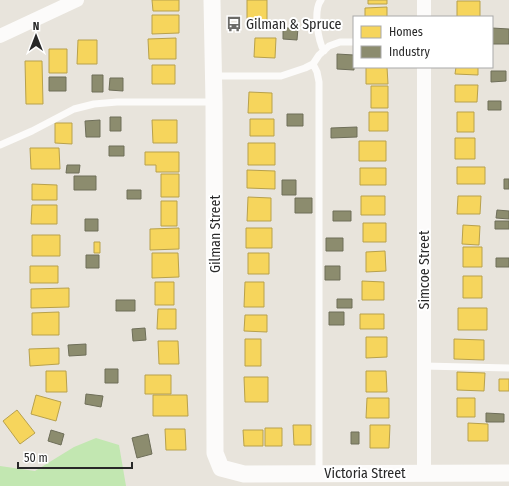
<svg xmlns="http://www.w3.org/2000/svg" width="509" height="486" viewBox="0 0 509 486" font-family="'Fira Sans Condensed',sans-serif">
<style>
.green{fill:#c2e7b1}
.homes{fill:#f6d55c;stroke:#b8a14c}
.industry{fill:#8c8c6e;stroke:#6e6e59}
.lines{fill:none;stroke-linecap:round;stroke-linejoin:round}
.service{stroke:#fcfbfa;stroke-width:7}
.minor{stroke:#fcfbfa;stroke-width:14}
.tertiary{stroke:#fcfbfa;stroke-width:17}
.labels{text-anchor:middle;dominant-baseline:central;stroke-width:4;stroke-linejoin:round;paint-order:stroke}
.poi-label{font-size:14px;fill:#282828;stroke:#fff;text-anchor:start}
.street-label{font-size:14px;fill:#282828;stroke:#fff}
</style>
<rect width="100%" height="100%" fill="#e8e4dc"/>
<path class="green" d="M96 438 119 445 126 486H0V466L35 471 74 447Z"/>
<path class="homes" d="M152 0H179V11H153Z
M247 0H267V21H247Z
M368 0H387V4H368Z
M457 1H480V17H457Z
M387 7V17H365V8Z
M152 15H179V33L152 34Z
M176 38V59H149L148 39Z
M255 38H276L275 58 254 57Z
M78 40H97V64H77Z
M49 49H67V73H49Z
M25 61H42L43 104H26Z
M152 65H175V84H152Z
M366 67H387L388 84H366Z
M456 67H478V75L455 74Z
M455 85H478L477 102H455Z
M371 86H388V108H371Z
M249 92 272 93V113H248Z
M369 112H388V131H369Z
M457 112H474V132H457Z
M250 119H274V136H250Z
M152 120H177V143H153Z
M55 123H72V144L55 143Z
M455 138H475V159H455Z
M359 141H386V161H359Z
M248 143H275V165H248Z
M30 148H59L60 169H31Z
M145 152H179V172H156V165H145Z
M457 167H485V184H457Z
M360 168H386V185H360Z
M247 170 275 171V189L247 188Z
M161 174H179V197H161Z
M32 184 57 185V200H32Z
M361 196H385V215H361Z
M458 196H481L480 214H457Z
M248 197 271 198V221H247Z
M161 201H177V226H161Z
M32 205H57V224H31Z
M363 223H386V242H363Z
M463 225 480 226 479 245 462 244Z
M179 228V249L150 250V229Z
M246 228H272V248H246Z
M32 235H60V256H32Z
M94 242H100V253H94Z
M463 247H482V267H463Z
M385 251 386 271 366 272V252Z
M152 253H178L179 277 152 278Z
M248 253H269V274H248Z
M30 266H58V283H30Z
M463 276H482V298H463Z
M362 281 384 282V300H362Z
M155 282H174V305H155Z
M245 282H264V307H244Z
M69 288V307L31 308V289Z
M458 308H487V330H458Z
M158 309H176V329H157Z
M59 312V335H32V313Z
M360 314H384V329H360Z
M245 315H267V332L244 331Z
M366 337H387V357L366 358Z
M245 339H261V366H245Z
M454 339 484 340V360L454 359Z
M158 341H178L179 364H159Z
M59 348V364L30 366 29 349Z
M46 371H66L67 392H46Z
M366 371H386L387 392H366Z
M457 372 485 373 484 391 457 390Z
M145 375H171V394H145Z
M244 377H268V402H245Z
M499 379H509V391H499Z
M36 395 61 402 56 421 31 414Z
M153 395H187L188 416H153Z
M367 398H389V418H366Z
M457 398H475V417H457Z
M17 410 35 433 20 444 3 421Z
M468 423 488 424V441H468Z
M293 425H311V445H294Z
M370 425H390L389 448H370Z
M265 428H282V446H265Z
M165 429H185L186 450H166Z
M243 430H263V446H244Z"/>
<path class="industry" d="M283 28H298L297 40 283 39Z
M492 28 509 29V44H492Z
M337 54 354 55V70L337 69Z
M491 71H506V81L491 82Z
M92 75H103V92H92Z
M49 77H66V91H49Z
M110 78H123V91L109 90Z
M488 101H501V110H488Z
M287 114H303V126H287Z
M110 117H121V131H110Z
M100 120V137H86L85 121Z
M357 127V137L331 138V128Z
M109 146H124V156H109Z
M67 165H80L79 173H66Z
M74 176H96V190H74Z
M504 179H509V189H504Z
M282 180H296V195H282Z
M127 190H141V199H127Z
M295 198H312V213H295Z
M497 210 509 211V219L496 218Z
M333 211H351V221H333Z
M85 219H98V231H85Z
M495 221H509V229H495Z
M326 238H343V251H326Z
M86 255H99V268H86Z
M496 258H509V267H496Z
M325 266H340V280H325Z
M337 299H352V308H337Z
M116 300H135V311H116Z
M329 312H344V325H329Z
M145 328 146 340 133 341 132 329Z
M86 344V355L69 356 68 345Z
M105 369H118V383H105Z
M86 394 103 396 101 407 85 404Z
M486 413 504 414V422H486Z
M51 430 64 434 61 445 48 441Z
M351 432H359V444H351Z
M148 434 152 454 137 458 132 438Z"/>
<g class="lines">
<path class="service" d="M321 0C313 10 318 41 324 51
M313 64 317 72 319 82V473
M214 76H281L305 68 313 64 319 55 329 46 340 42H354
M0 145 32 131 74 109 94 104 117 102H214
M424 366 509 368"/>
<path class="minor" d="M424 0V17
M0 36 77 0
M424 67V472"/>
<path class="tertiary" d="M212 0 214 102 215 453 221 468 244 474 509 473"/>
</g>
<defs>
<symbol id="bus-bare" viewBox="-9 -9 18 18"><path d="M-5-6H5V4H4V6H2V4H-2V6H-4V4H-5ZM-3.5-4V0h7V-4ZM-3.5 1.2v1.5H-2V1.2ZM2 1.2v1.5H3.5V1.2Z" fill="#6b6a67" stroke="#fff" stroke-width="2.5" paint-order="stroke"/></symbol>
</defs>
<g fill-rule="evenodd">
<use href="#bus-bare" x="223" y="13" width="22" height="22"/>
</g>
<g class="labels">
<g class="poi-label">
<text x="246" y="24">Gilman &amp; Spruce</text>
</g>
<g class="street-label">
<text transform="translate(215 234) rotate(-90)">Gilman Street</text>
<text transform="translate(424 270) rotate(-90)">Simcoe Street</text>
<text x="365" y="473">Victoria Street</text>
</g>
</g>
<rect x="353" y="16" width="140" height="52" fill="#ffffff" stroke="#a9a9a9"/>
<rect x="361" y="26" width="20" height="12" fill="#f6d55c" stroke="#a9a9a9"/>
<text x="389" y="36" font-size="12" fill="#282828">Homes</text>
<rect x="361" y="46" width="20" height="12" fill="#8c8c6e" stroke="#a9a9a9"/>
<text x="389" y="56" font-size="12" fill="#282828">Industry</text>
<g transform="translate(36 36)" stroke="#ffffff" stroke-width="3" paint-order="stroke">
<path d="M0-3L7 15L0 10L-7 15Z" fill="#282828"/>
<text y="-6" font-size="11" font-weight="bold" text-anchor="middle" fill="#282828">N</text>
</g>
<path d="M18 462v6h114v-6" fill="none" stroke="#282828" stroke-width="2"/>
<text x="24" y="462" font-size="12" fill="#282828" stroke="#ffffff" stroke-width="3" paint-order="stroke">50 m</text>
</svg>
